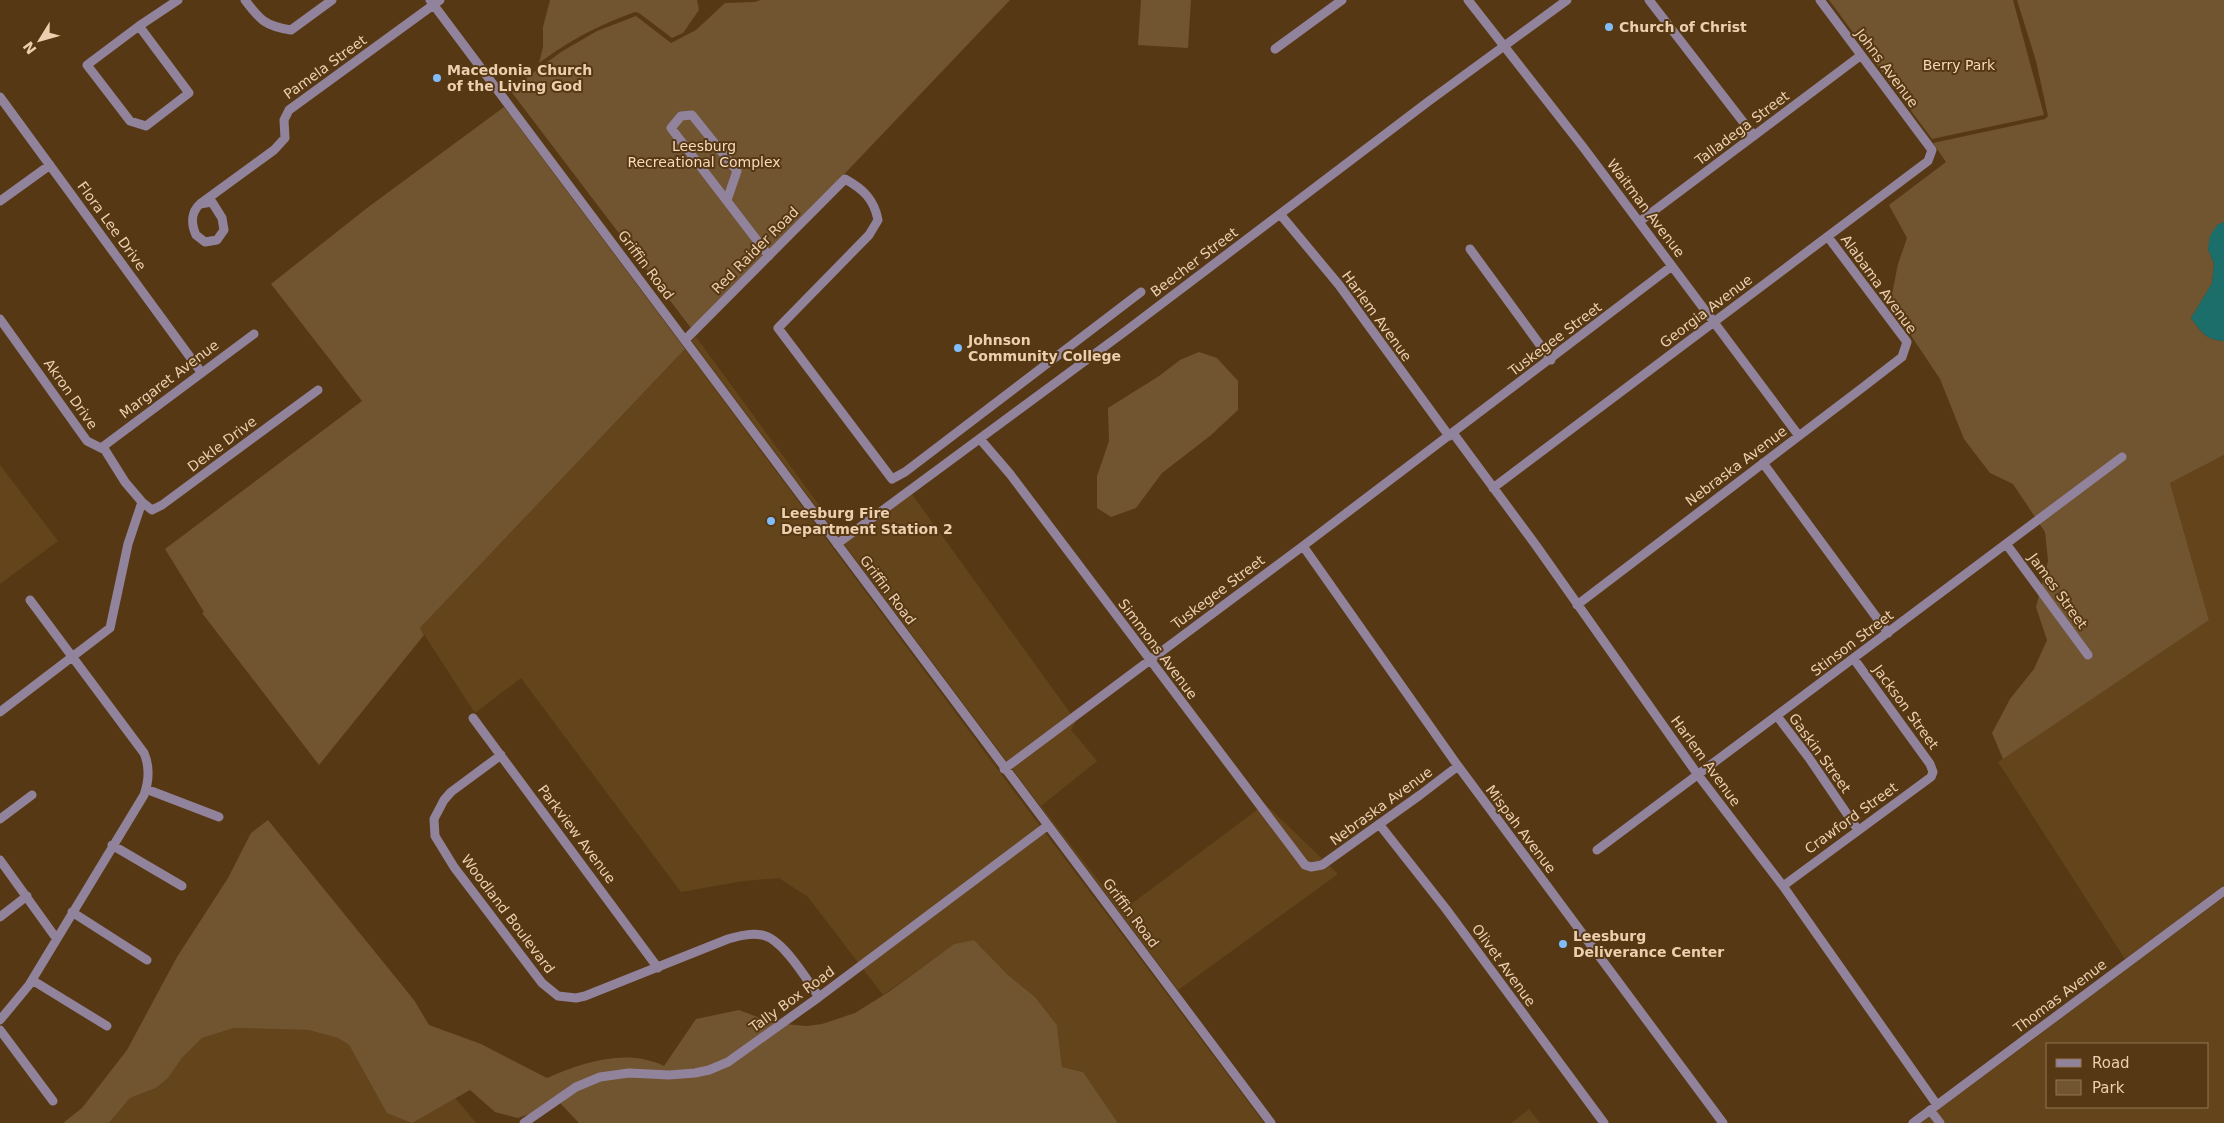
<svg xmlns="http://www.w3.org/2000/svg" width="2224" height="1123" viewBox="0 0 2224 1123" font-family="'DejaVu Sans',sans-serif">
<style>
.built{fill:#64451b;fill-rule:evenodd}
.green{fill:#715430}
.water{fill:#1b6e6a}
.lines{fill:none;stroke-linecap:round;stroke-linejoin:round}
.minor{stroke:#92839d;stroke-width:9}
.poi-dot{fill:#81bdfa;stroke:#563914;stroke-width:2}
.labels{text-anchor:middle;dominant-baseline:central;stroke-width:4;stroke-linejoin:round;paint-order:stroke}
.poi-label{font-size:14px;font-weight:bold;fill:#eccfaf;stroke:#563914;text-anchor:start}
.park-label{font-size:14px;fill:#f7dbbd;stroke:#563914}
.street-label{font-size:14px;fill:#eccfaf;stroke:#563914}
</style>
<rect width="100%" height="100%" fill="#563914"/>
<path class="built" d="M696 337 846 542 911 493 1076 721 1071 730 1097 761 1041 806 1122 911 1265 804 1338 874 1178 990 692 341Z
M685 349 1001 774 1264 1123H1118L1083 1072 1062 1067 1057 1025 1035 997 1008 975 974 940 954 944 883 995 808 897 779 878 743 881 681 892 521 678 475 713 420 628Z
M2224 455V885L2125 959 1998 762 2209 620 2170 483Z
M0 465 58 541 0 584Z
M2224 897V1123H1921ZM2048 1044H2208V1107H2048Z
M234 1028 308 1030 338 1038 349 1045 373 1088 438 1107 455 1098 476 1123H109L130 1098 156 1088 168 1078 182 1058 202 1038Z
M1529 1109 1540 1123H1511L1527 1111Z"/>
<path class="green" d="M550 0H697L699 10 683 33 672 38 639 13 635 12C597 26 572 39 539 63L543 47V27Z
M761 0H1010L694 332 510 90 561 52 597 31 636 16 671 43 696 30 725 3 754 2Z
M1141 0H1191L1188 48 1138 45Z
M1829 0H2013L2044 115 1932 139Z
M2017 0H2224V222L2217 226 2208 249 2214 264 2212 283 2191 318C2201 332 2206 340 2224 341V455L2170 483 2209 620 2003 759 1992 733 2010 699 2034 669 2047 640 2036 607 2048 561 2045 532 2013 484 1990 473 1964 439 1940 379 1890 304 1898 264 1907 238 1889 205 1946 162 1933 143 2045 119 2048 116 2036 61Z
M504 107 685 349 420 628 424 635 319 765 202 613 204 612 165 549 362 401 271 284 367 208Z
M1199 352 1217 358 1238 381V410L1210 436 1162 473 1136 508 1111 517 1097 508V476L1109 441 1108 408 1159 376 1180 360Z
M268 820 414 1000 429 1025 481 1044 547 1078C584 1062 626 1048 664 1066L696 1019 739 1010 773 1023 807 1026 822 1024 855 1013 890 991 954 944 974 940 1008 975 1035 997 1057 1025 1062 1067 1083 1072 1118 1123H579L560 1103 518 1118 495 1112 470 1090 412 1123 387 1113 349 1045 338 1038 308 1030 234 1028 202 1038 182 1058 168 1078 156 1088 130 1098 109 1123H63L82 1108 127 1050 177 957 228 878 251 833Z"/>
<path class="water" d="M2224 222V341C2206 340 2201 332 2191 318L2212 283 2214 264 2208 249 2210 236 2217 225Z"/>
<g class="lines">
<path class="minor" d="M245 0C260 20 265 26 291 30L332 0
M430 0 1271 1123
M1468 0 1583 147 1799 436
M1649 0 1754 136
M139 26 189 93 146 126 130 121 87 65Z
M139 26 178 0
M1275 49 1342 0
M0 97 201 372
M727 200 737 171 692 115 681 116 671 128 769 256
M0 201 50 165
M200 204 212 202 222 218 224 230 217 240 205 242 196 235C191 224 191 212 200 204L274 150 285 138 284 120 289 110 440 0
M1280 214 1339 285 1449 436
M1639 222 1860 56
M1470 249 1551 360
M0 319 87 441 105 450 125 482 142 502 152 510 162 505 318 390
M685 340 845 179C863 189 874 199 878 220L869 235 778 328 892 479 905 472 1141 292
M1453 433 1535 544 1698 775 1783 886 1937 1105
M980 439 1010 474 1305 865 1311 867 1322 865 1420 795 1458 766
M101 448 254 334
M1763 463 1888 633
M1493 488 1928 161 1932 150 1820 0
M837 544 1127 330 1429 101 1567 0
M2007 545 2088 655
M1303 546 1458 766 1723 1123
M1577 605 1862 388 1902 357 1907 342 1828 237
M0 712 110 628 128 544 142 502
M1777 716 1809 758 1858 830
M473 718 658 968
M501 755 451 792 444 800 434 819 435 836 454 867 542 983 558 996 576 998 585 996 728 939C739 936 750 933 762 935 783 939 807 980 819 997
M1004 769 1303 546 1672 266
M146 789 219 817
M0 819 32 795
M1379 824 1446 909 1604 1123
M112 845 182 886
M1597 850 2122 457
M0 860 56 938
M1783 886 1931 777 1933 772 1930 764 1854 659
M72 912 147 960
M0 917 27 896
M32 980 107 1026
M0 1020 29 985 144 795C149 781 150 767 144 753L30 600
M0 1030 53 1101
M1930 1110 1940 1123
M524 1123 576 1087 600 1077 629 1073 669 1075 695 1073 709 1070 728 1062 819 997 1047 826
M1913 1123 2224 891"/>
</g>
<g class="poi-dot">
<circle cx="1609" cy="27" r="5"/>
<circle cx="437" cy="78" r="5"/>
<circle cx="958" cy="348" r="5"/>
<circle cx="771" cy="521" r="5"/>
<circle cx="1563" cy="944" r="5"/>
</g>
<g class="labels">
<g class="poi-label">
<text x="1619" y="27">Church of Christ</text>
<text x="447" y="70">Macedonia Church<tspan x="447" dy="16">of the Living God</tspan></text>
<text x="968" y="340">Johnson<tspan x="968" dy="16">Community College</tspan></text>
<text x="781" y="513">Leesburg Fire<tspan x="781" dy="16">Department Station 2</tspan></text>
<text x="1573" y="936">Leesburg<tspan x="1573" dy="16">Deliverance Center</tspan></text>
</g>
<g class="park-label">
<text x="1959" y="65">Berry Park</text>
<text x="704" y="146">Leesburg<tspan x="704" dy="16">Recreational Complex</tspan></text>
</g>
<g class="street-label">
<text transform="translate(325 67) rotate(-36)">Pamela Street</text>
<text transform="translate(1887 68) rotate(53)">Johns Avenue</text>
<text transform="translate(1742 128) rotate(-37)">Talladega Street</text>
<text transform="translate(1646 208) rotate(53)">Waitman Avenue</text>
<text transform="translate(112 226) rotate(54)">Flora Lee Drive</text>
<text transform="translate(755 250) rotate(-45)">Red Raider Road</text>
<text transform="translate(1194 262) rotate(-37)">Beecher Street</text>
<text transform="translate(646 265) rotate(53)">Griffin Road</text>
<text transform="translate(1879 284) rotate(54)">Alabama Avenue</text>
<text transform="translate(1706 311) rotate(-37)">Georgia Avenue</text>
<text transform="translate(1377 316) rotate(54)">Harlem Avenue</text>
<text transform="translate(1555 339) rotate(-37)">Tuskegee Street</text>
<text transform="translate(169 379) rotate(-37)">Margaret Avenue</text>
<text transform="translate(71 394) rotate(55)">Akron Drive</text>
<text transform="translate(222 444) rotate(-37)">Dekle Drive</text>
<text transform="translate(1736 466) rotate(-37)">Nebraska Avenue</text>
<text transform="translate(888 590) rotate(53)">Griffin Road</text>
<text transform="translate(2058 591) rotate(54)">James Street</text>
<text transform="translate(1218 592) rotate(-37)">Tuskegee Street</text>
<text transform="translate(1852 643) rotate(-37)">Stinson Street</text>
<text transform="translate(1158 649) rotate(53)">Simmons Avenue</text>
<text transform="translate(1906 707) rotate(54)">Jackson Street</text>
<text transform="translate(1820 753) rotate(54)">Gaskin Street</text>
<text transform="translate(1706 761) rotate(54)">Harlem Avenue</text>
<text transform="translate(1381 806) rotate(-36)">Nebraska Avenue</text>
<text transform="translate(1851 818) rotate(-36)">Crawford Street</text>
<text transform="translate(1521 829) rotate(53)">Mispah Avenue</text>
<text transform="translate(577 834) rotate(53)">Parkview Avenue</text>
<text transform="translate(1131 913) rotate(53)">Griffin Road</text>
<text transform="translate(508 914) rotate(53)">Woodland Boulevard</text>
<text transform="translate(1504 965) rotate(54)">Olivet Avenue</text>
<text transform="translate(2060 996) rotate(-37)">Thomas Avenue</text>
<text transform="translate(792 999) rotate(-36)">Tally Box Road</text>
</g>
</g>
<rect x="2046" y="1043" width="162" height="65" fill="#563914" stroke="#927552"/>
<rect x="2056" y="1059" width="25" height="8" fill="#92839d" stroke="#927552"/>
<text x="2092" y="1068" font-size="15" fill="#eccfaf">Road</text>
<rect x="2056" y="1080" width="25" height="15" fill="#715430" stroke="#927552"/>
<text x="2092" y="1093" font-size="15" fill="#eccfaf">Park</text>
<g transform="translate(40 40) rotate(233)" stroke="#563914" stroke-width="4" paint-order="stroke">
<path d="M0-4L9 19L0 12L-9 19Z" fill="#eccfaf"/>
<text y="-8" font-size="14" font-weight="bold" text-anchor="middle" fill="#eccfaf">N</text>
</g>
</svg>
